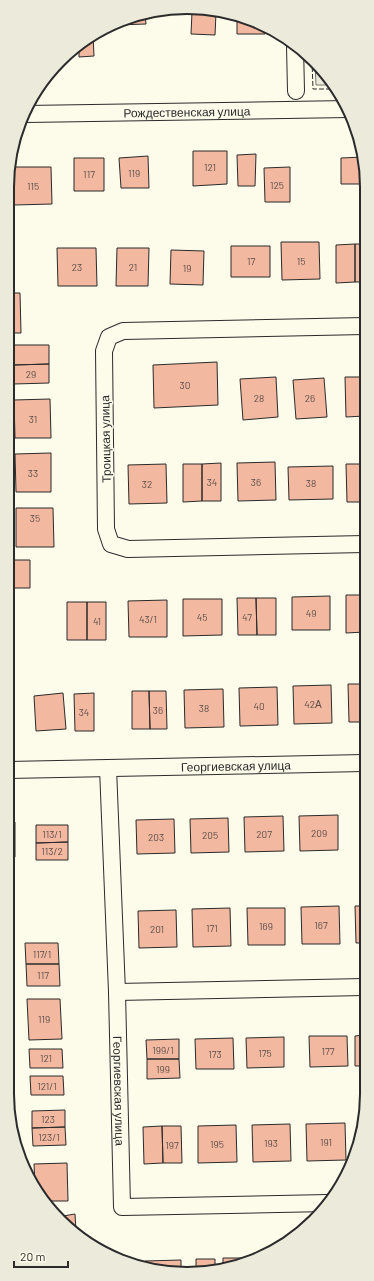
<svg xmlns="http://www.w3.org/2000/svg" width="374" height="1281" viewBox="0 0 374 1281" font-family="Barlow,sans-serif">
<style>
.green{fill:#ecebdb;stroke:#74746e}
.building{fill:#f2b8a0;stroke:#2b2b2b}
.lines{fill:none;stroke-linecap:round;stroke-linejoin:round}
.minor-casing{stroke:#2b2b2b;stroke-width:18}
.minor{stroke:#fdfbea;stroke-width:16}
.fence{stroke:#2b2b2b;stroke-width:1;stroke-dasharray:5 2;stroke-linecap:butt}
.labels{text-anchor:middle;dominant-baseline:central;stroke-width:3;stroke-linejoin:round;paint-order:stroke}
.number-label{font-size:10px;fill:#5d4e48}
.street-label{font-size:12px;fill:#2b2b2b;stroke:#fdfbea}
.rim{fill:none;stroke:#2b2b2b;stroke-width:2}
</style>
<rect width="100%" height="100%" fill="#fdfbea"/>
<path class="green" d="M315 62 322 68 333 85H316Z"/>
<path class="building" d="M192 12 216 13 215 35 191 34Z
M145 13 146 24 116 25Z
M237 16 265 27V34H237Z
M93 35 94 56 79 57V52H73L87 37Z
M193 151H227V184L193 186Z
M256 154 255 186H238L237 155Z
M148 156 149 188H121L119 158Z
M363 157 365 164V184H341V158Z
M74 158H104V191H74Z
M14 167H51L52 204 14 205Z
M290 167V202H265L264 168Z
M281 242H319L320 279 282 280Z
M355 244H365V282H355Z
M355 244V282L336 283V245Z
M231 246H270V277H231Z
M57 248H96L97 286H58Z
M117 248H149L148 286H116Z
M171 250 204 251 203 285 170 284Z
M10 293H20L21 333H10Z
M13 345H49V364L13 365Z
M217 362 218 405 154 408 153 365Z
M49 364V383L14 384 13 365Z
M276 377 278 417 243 420 240 379Z
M345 377H365V416L346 417Z
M324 378 327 417 296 419 293 380Z
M50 399 51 438H15L14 400Z
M51 453V492H16L15 454Z
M275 462 276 500 238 501 237 463Z
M221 463V501H202V464Z
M166 464 167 503 129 504 128 465Z
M183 464H202V501L183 502Z
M346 464H365V502H347Z
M333 466V499L289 500 288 467Z
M16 508H53L54 547H16Z
M9 560H30V588H9Z
M346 595H365V632L346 633Z
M330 596V630H292V597Z
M237 598H256L257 635H238Z
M256 598H276V635H257Z
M183 599H222V635L183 636Z
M167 600V637H129L128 601Z
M67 602H87V640H67Z
M87 602H106V640H87Z
M348 684H364V722H349Z
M331 685 332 723 294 724 293 686Z
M277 687 278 725 240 726 239 688Z
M223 689 224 727 185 728 184 690Z
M132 691H149L150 729H132Z
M149 691H166L167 729H150Z
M63 693 66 729 36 731 34 696Z
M94 693V731H75L74 694Z
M8 696H10L11 734H8Z
M338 815V850L300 851 299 816Z
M283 816 284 851 245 852 244 817Z
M228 818 229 852 191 853 190 819Z
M174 819 175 853 137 854 136 820Z
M8 822H15V857H8Z
M36 825H68V842L36 843Z
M68 842V860H36V843Z
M339 906 340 944H302L301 907Z
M355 906H364V943H356Z
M230 908 231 946 193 947 192 909Z
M247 908H285V945H248Z
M176 910 177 947 139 948 138 911Z
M25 943H58L59 964H26Z
M26 964H59L60 986H27Z
M27 999H60L62 1039 29 1040Z
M364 1035V1066H355V1036Z
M309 1036H347L348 1066 310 1067Z
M284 1037V1067L247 1068 246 1038Z
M233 1038 234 1069H196L195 1039Z
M179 1039V1059H147L146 1040Z
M29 1049H62L63 1068H30Z
M147 1059H179L180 1078 147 1079Z
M30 1076H63L64 1095H31Z
M65 1110V1127L32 1128V1111Z
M345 1123 346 1160 307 1161 306 1124Z
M290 1124 291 1161 253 1162 252 1125Z
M236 1125 237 1162 198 1163V1126Z
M162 1126H181L182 1163H163Z
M162 1126 163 1163 144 1164 143 1127Z
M65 1127 66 1145 33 1146 32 1128Z
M67 1163 68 1201H45L35 1185 34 1164Z
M75 1214 76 1231 57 1217Z
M223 1258H242V1264L234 1268 223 1269Z
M196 1259H215V1270L196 1272Z
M181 1260V1273L175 1274 145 1266V1261Z"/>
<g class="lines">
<defs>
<g id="minor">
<path d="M295 46 296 91"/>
<path id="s1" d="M26 114 349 109"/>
<path d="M365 544 128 549 111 544 106 529 104 351 109 337 123 331 365 326"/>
<path id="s2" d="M108 768 117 992 122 1207 328 1203"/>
<path id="s3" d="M8 770 364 763"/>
<path d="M117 992 364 987"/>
</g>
</defs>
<use href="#minor" class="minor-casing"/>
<use href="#minor" class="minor"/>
<path class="fence" d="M312 60 313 89H336"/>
</g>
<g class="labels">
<g class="number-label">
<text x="210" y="167">121</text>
<text x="134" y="173">119</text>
<text x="89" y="174">117</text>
<text x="277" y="185">125</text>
<text x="33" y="186">115</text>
<text x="251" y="261">17</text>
<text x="301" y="261">15</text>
<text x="77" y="267">23</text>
<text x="133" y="267">21</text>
<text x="187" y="268">19</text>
<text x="31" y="374">29</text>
<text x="185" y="385">30</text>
<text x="259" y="398">28</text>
<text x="310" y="398">26</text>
<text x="33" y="419">31</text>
<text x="33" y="473">33</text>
<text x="212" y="482">34</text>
<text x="256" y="482">36</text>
<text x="311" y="483">38</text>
<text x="147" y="484">32</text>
<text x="35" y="518">35</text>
<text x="311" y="613">49</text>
<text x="202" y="617">45</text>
<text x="247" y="617">47</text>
<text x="148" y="619">43/1</text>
<text x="97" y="621">41</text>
<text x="313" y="704">42А</text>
<text x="259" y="706">40</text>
<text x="204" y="708">38</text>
<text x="158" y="710">36</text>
<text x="84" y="712">34</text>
<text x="319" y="833">209</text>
<text x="52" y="834">113/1</text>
<text x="264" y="834">207</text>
<text x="210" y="835">205</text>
<text x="156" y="837">203</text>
<text x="52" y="851">113/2</text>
<text x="321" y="925">167</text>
<text x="266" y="926">169</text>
<text x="212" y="928">171</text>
<text x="157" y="929">201</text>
<text x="42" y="954">117/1</text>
<text x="43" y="975">117</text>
<text x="44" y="1019">119</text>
<text x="163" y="1050">199/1</text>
<text x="328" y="1051">177</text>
<text x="265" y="1053">175</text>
<text x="215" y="1054">173</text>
<text x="46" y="1058">121</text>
<text x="163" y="1069">199</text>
<text x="47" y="1086">121/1</text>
<text x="48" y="1119">123</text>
<text x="49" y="1137">123/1</text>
<text x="326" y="1142">191</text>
<text x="271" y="1143">193</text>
<text x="217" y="1144">195</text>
<text x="172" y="1145">197</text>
</g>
<g class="street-label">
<text stroke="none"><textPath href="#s1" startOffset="161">Рождественская улица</textPath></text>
<text transform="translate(105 439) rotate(-91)">Троицкая улица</text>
<text stroke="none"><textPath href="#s3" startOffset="228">Георгиевская улица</textPath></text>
<text stroke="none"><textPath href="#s2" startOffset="323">Георгиевская улица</textPath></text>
</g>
</g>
<path d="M0 0H374V1281H0ZM187 14H187A173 173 0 0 1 360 187V1094A173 173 0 0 1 187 1267H187A173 173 0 0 1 14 1094V187A173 173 0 0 1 187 14Z" fill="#eceadb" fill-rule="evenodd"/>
<path class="rim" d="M187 14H187A173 173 0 0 1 360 187V1094A173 173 0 0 1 187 1267H187A173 173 0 0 1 14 1094V187A173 173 0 0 1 187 14Z"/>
<path d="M14 1261v6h54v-6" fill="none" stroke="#2b2b2b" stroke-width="2"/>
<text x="20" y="1261" font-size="12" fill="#2b2b2b" stroke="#fdfbea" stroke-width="3" paint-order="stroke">20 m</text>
</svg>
